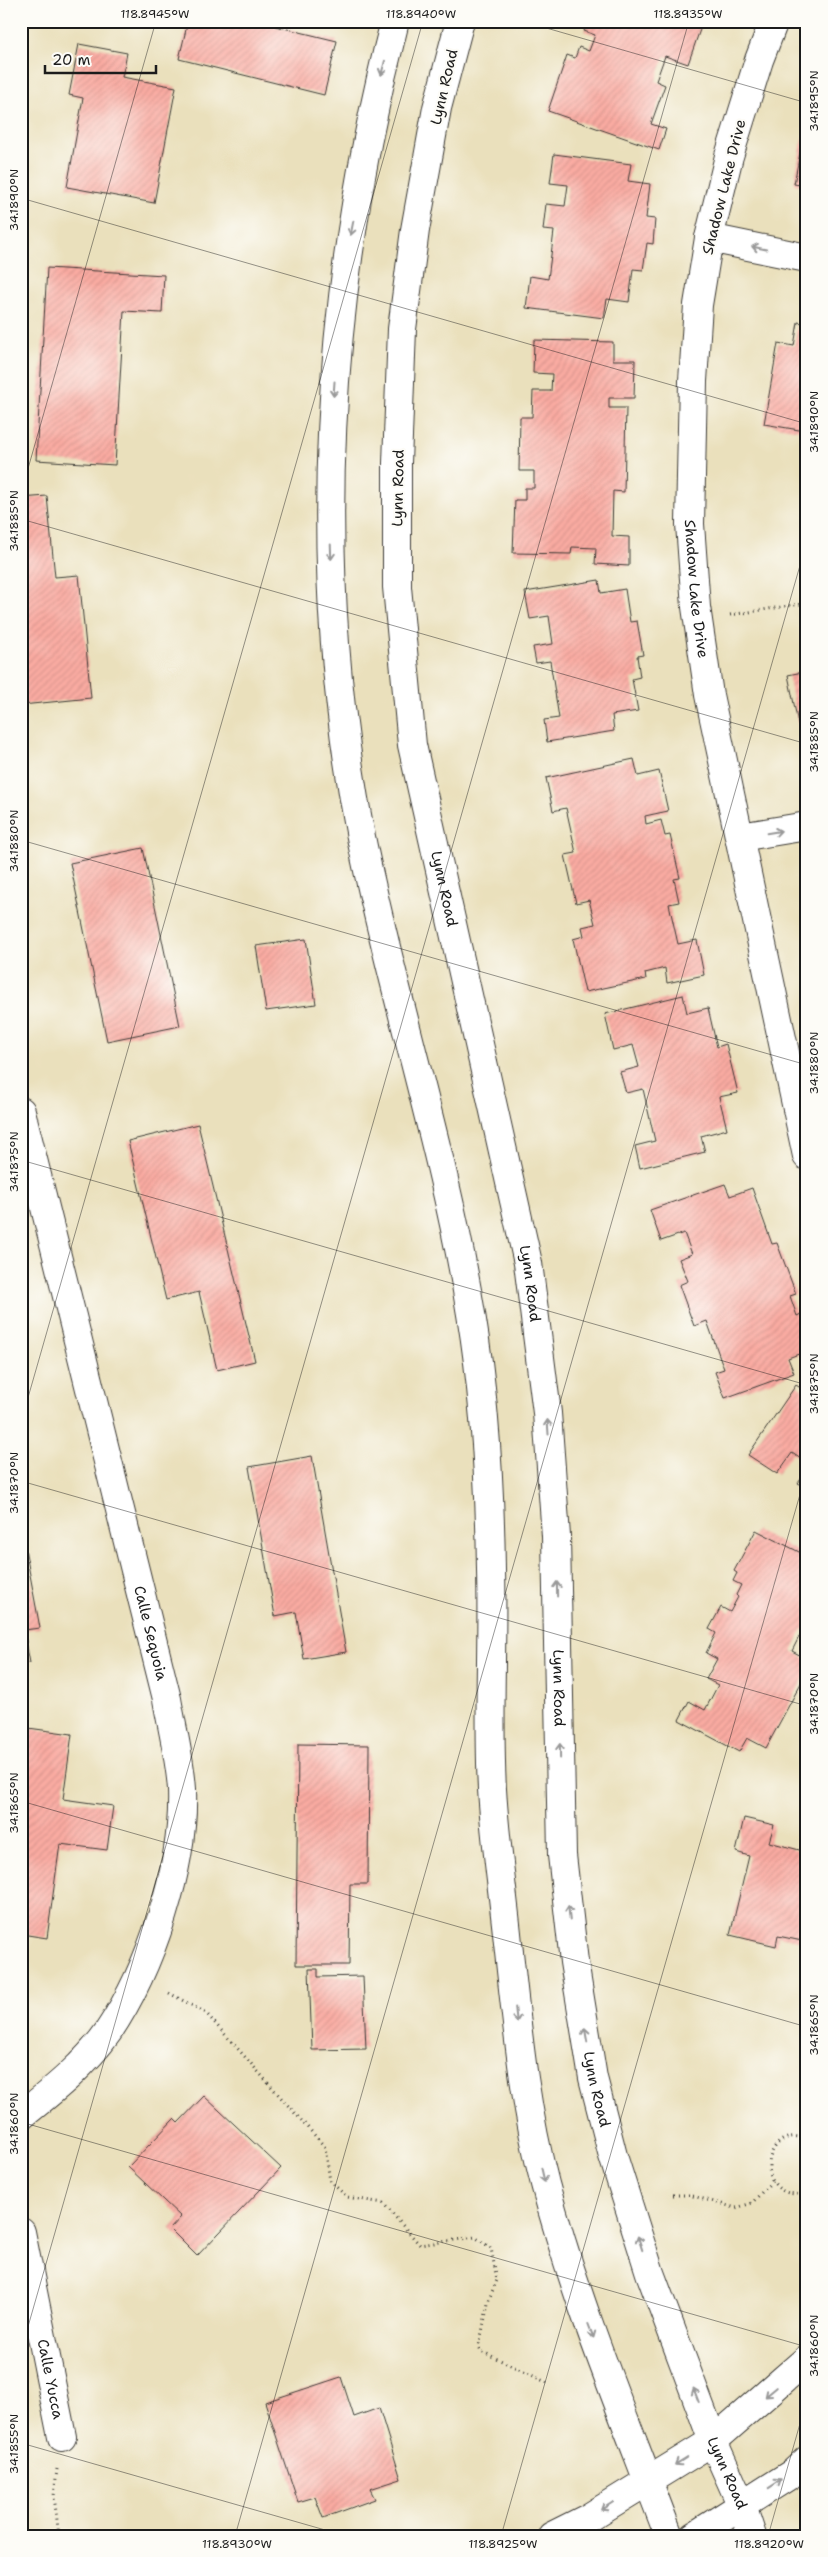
<svg xmlns="http://www.w3.org/2000/svg" width="828" height="2557" viewBox="0 0 828 2557" font-family="'Shantell Sans',sans-serif">
<style>
.building{fill:url(#building-hatch)}
.lines{fill:none;stroke-linecap:round;stroke-linejoin:round}
.minor-casing{stroke:#3b3934;stroke-width:30}
.major-casing{stroke:#3b3934;stroke-width:30}
.path{stroke:#3b3934;stroke-width:3;stroke-dasharray:1 4;stroke-linecap:butt}
.minor{stroke:#fff;stroke-width:28}
.major{stroke:#fff;stroke-width:28}
.oneway{stroke:#999}
.ticks{fill:none;stroke:#1c1c1c;stroke-width:1;stroke-opacity:0.45}
.labels{text-anchor:middle;dominant-baseline:central;stroke-width:4.5;stroke-linejoin:round;paint-order:stroke}
.street-label{font-size:15px;fill:#1c1c1c;stroke:#fdfcf7}
.neatline{fill:none;stroke:#1c1c1c;stroke-width:2}
.ticks-label{font-size:12px;text-anchor:middle;fill:#1c1c1c}
</style>
<defs>
<pattern id="building-hatch" width="6" height="6" patternUnits="userSpaceOnUse" patternTransform="scale(1.25)"><rect width="6" height="6" fill="#faaba2"/><path d="M-1 1l2-2M0 6l6-6M5 7l2-2" fill="none" stroke="#d6938b"/></pattern>
</defs>
<rect width="100%" height="100%" fill="#fdfcf7"/>
<filter id="ink" filterUnits="userSpaceOnUse"><feTurbulence type="fractalNoise" baseFrequency=".02" numOctaves="2"/><feDisplacementMap in="SourceGraphic" scale="10" xChannelSelector="R" yChannelSelector="G"/><feConvolveMatrix kernelMatrix="1 2 1 2 8 2 1 2 1" color-interpolation-filters="sRGB"/></filter>
<filter id="wash" filterUnits="userSpaceOnUse"><feTurbulence type="fractalNoise" baseFrequency=".0096" numOctaves="4" result="noise"/><feDisplacementMap in="SourceGraphic" scale="20" xChannelSelector="R" yChannelSelector="G"/><feGaussianBlur stdDeviation="1.12" result="paint"/><feColorMatrix in="noise" values="0 0 0 0 0 0 0 0 0 0 0 0 0 0 0 0 0 1.4 0 .05"/><feComposite in="paint" operator="in"/></filter>
<g filter="url(#wash)">
<rect width="100%" height="100%" fill="#eae0bc"/>
<g id="blocks">
<path class="building" d="M188 21H277L275 26 337 41 324 95 179 59Z
M588 21H703L688 64 665 56 656 81 665 85 651 124 666 129 659 150 548 111 567 55 575 58 579 47 589 51 595 35 584 31Z
M79 44 127 53 122 77 176 87 154 203 67 187 83 98 69 95Z
M803 137 807 138V186L794 184Z
M554 154 631 164 628 181 650 184 646 218 655 219 653 244 647 243 643 270 633 269 629 302 607 299 604 318 526 308 530 276 548 279 554 231 543 230 546 204 565 206 568 185 550 183Z
M47 268 164 275 162 313 124 311 115 465 36 460Z
M798 322 807 324V419L805 431 764 424 778 343 794 346Z
M534 340 613 342V360H635L634 398H609V408H626L624 492 613 491 612 536 629 537V566L595 564 596 548 572 547 571 554 513 553 515 500H525V488H534V471H519L520 417H532L533 391H551L552 374 533 373Z
M47 496 55 577 79 575 91 698 22 705 21 498Z
M599 580 601 593 625 589 630 622 637 621 643 655 637 656 640 677 632 679 638 711 612 715 614 731 547 742 544 720 559 718 550 661 536 663 533 647 553 644 549 616 530 619 525 592Z
M807 671V737L801 738 788 675Z
M634 759 638 776 659 771 668 811 645 816 646 824 661 820 665 836 670 835 680 878 674 879 679 902 669 904 678 944 697 940 704 975 667 983 665 968 645 973 646 979 585 992 573 939 584 936 582 927 595 924 589 900 576 903 565 855 576 853 566 808 553 811 546 778Z
M143 848 180 1026 107 1041 70 863Z
M306 939 316 1004 266 1011 256 946Z
M683 995 687 1013 708 1008 717 1047 726 1044 738 1093 719 1097 727 1129 701 1136 705 1152 640 1168 635 1146 655 1141 643 1089 626 1093 620 1072 639 1067 633 1045 613 1050 605 1014Z
M198 1124 255 1361 217 1370 199 1292 166 1300 128 1141Z
M725 1184 730 1196 752 1188 772 1244 777 1243 796 1294 790 1296 797 1316 801 1314 807 1330V1351L788 1358 794 1373 725 1398 715 1372 724 1369 707 1321 694 1326 679 1285 688 1281 679 1259 692 1254 684 1233 661 1241 650 1210Z
M796 1385 807 1392V1463L792 1453 777 1474 748 1455Z
M312 1456 346 1652 304 1659 296 1612 275 1616 249 1467Z
M807 1471V1488L798 1483Z
M21 1527 40 1628 24 1630 30 1663 21 1664Z
M756 1530 807 1556V1631L803 1629 792 1651 807 1659V1672L766 1748 747 1738 739 1752 679 1720 689 1701 705 1710 718 1685 706 1679 717 1659 706 1653 716 1633 709 1629 721 1607 730 1612 738 1597 736 1595 741 1585 733 1581 737 1573 734 1571Z
M21 1727 72 1734 63 1799 113 1806 107 1850 60 1844 47 1938 21 1934Z
M298 1744 369 1745 368 1884H350L349 1965H296Z
M744 1818 774 1825 769 1842 807 1852V1942L778 1936 776 1946 730 1935 749 1856 736 1852Z
M309 1969H318V1977L363 1976 366 2049 312 2050Z
M204 2096 281 2168 197 2256 170 2229 181 2217 128 2167 174 2119 178 2123Z
M341 2377 354 2417 379 2408 401 2479 370 2489 375 2499 323 2518 315 2497 298 2502 265 2402Z"/>
</g>
</g>
<g filter="url(#ink)">
<use href="#blocks" fill-opacity="0" stroke="#3b3934" stroke-width="1"/>
<g class="lines">
<defs>
<g id="minor">
<path id="s1" d="M774 21 759 60 729 156 709 238 698 305 693 381 690 524 696 607 709 695 807 1156"/>
<path d="M709 238 807 258"/>
<path d="M740 837 807 826"/>
<path id="s2" d="M21 1111 167 1699C172 1728 180 1759 182 1789 185 1866 151 1968 108 2032 85 2065 52 2091 21 2116"/>
<path id="s3" d="M21 2232 62 2437"/>
</g>
<g id="major">
<path d="M395 21C326 287 308 567 361 837 393 997 445 1153 471 1314 485 1398 490 1485 491 1570 493 1643 488 1716 492 1789 495 1840 503 1892 508 1943 517 2024 524 2105 545 2184 577 2305 625 2419 669 2536"/>
<path id="s4" d="M460 21 437 108 415 230 402 329 397 463V587L412 745 528 1263 547 1413 556 1536 562 1855 574 1962 593 2078 613 2156 650 2273 713 2441 742 2506 752 2536"/>
<path d="M552 2536 588 2518 713 2441 807 2359"/>
<path d="M694 2536 793 2473 807 2460"/>
</g>
</defs>
<use href="#minor" class="minor-casing"/>
<use href="#major" class="major-casing"/>
<path class="path" d="M730 615 807 603
M169 1993 206 2013 325 2147 330 2181 347 2197 383 2203 420 2245 475 2237 491 2248 497 2280 489 2299 479 2346 481 2351 548 2383
M807 2139C761 2122 752 2204 807 2193
M673 2195H689L736 2208 752 2203 772 2181
M57 2469 54 2496 59 2536"/>
<use href="#minor" class="minor"/>
<use href="#major" class="major"/>
</g>
<defs><path id="oneway-shaft" d="M-6 0H5M1.5-3L5.5 0L1.5 3" fill="none" stroke-width="1.6" stroke-linecap="round" stroke-linejoin="round" transform="scale(1.25)"/></defs>
<g class="oneway">
<use href="#oneway-shaft" transform="translate(383 68) rotate(105)"/>
<use href="#oneway-shaft" transform="translate(352 228) rotate(101)"/>
<use href="#oneway-shaft" transform="translate(759 248) rotate(-168)"/>
<use href="#oneway-shaft" transform="translate(334 389) rotate(94)"/>
<use href="#oneway-shaft" transform="translate(331 552) rotate(88)"/>
<use href="#oneway-shaft" transform="translate(774 832) rotate(-9)"/>
<use href="#oneway-shaft" transform="translate(548 1427) rotate(-94)"/>
<use href="#oneway-shaft" transform="translate(557 1589) rotate(-91)"/>
<use href="#oneway-shaft" transform="translate(560 1751) rotate(-91)"/>
<use href="#oneway-shaft" transform="translate(569 1913) rotate(-96)"/>
<use href="#oneway-shaft" transform="translate(516 2015) rotate(84)"/>
<use href="#oneway-shaft" transform="translate(586 2035) rotate(-100)"/>
<use href="#oneway-shaft" transform="translate(543 2175) rotate(77)"/>
<use href="#oneway-shaft" transform="translate(640 2243) rotate(-108)"/>
<use href="#oneway-shaft" transform="translate(591 2331) rotate(69)"/>
<use href="#oneway-shaft" transform="translate(771 2392) rotate(140)"/>
<use href="#oneway-shaft" transform="translate(696 2395) rotate(-111)"/>
<use href="#oneway-shaft" transform="translate(681 2461) rotate(148)"/>
<use href="#oneway-shaft" transform="translate(775 2484) rotate(-33)"/>
<use href="#oneway-shaft" transform="translate(607 2506) rotate(148)"/>
</g>
</g>
<path class="ticks" d="M522 21 807 103M21 198 807 424M21 493 156 21M21 519 807 744M21 840 807 1065M21 1160 807 1385M21 1422 423 21M21 1481 807 1706M21 1801 807 2027M21 2122 807 2347M21 2351 689 21M21 2443 346 2536M235 2536 807 541M501 2536 807 1470M768 2536 807 2399"/>
<g class="labels">
<g class="street-label">
<text transform="translate(444 87) rotate(-77)">Lynn Road</text>
<text transform="translate(724 187) rotate(-76)">Shadow Lake Drive</text>
<text transform="translate(398 488) rotate(-89)">Lynn Road</text>
<text stroke="none"><textPath href="#s1" startOffset="579">Shadow Lake Drive</textPath></text>
<text stroke="none"><textPath href="#s4" startOffset="878">Lynn Road</textPath></text>
<text stroke="none"><textPath href="#s4" startOffset="1282">Lynn Road</textPath></text>
<text stroke="none"><textPath href="#s2" startOffset="538">Calle Sequoia</textPath></text>
<text stroke="none"><textPath href="#s4" startOffset="1688">Lynn Road</textPath></text>
<text stroke="none"><textPath href="#s4" startOffset="2092">Lynn Road</textPath></text>
<text stroke="none"><textPath href="#s3" startOffset="150">Calle Yucca</textPath></text>
<text stroke="none"><textPath href="#s4" startOffset="2498">Lynn Road</textPath></text>
</g>
</g>
<rect width="828" height="2557" fill="none" stroke="#fdfcf7" stroke-width="55"/>
<path d="M45 65v8h111v-8" fill="none" stroke="#1c1c1c" stroke-width="2.5"/>
<text x="52" y="65" font-size="15" fill="#1c1c1c" stroke="#fdfcf7" stroke-width="4" paint-order="stroke">20 m</text>
<rect x="28" y="28" width="772" height="2502" class="neatline"/>
<g class="ticks-label">
<text x="155" y="18">118.8945°W</text>
<text x="421" y="18">118.8940°W</text>
<text x="688" y="18">118.8935°W</text>
<text transform="translate(814 101) rotate(-90)" y="4">34.1895°N</text>
<text transform="translate(14 200) rotate(-90)" y="4">34.1890°N</text>
<text transform="translate(814 422) rotate(-90)" y="4">34.1890°N</text>
<text transform="translate(14 521) rotate(-90)" y="4">34.1885°N</text>
<text transform="translate(814 742) rotate(-90)" y="4">34.1885°N</text>
<text transform="translate(14 841) rotate(-90)" y="4">34.1880°N</text>
<text transform="translate(814 1063) rotate(-90)" y="4">34.1880°N</text>
<text transform="translate(14 1162) rotate(-90)" y="4">34.1875°N</text>
<text transform="translate(814 1384) rotate(-90)" y="4">34.1875°N</text>
<text transform="translate(14 1483) rotate(-90)" y="4">34.1870°N</text>
<text transform="translate(814 1704) rotate(-90)" y="4">34.1870°N</text>
<text transform="translate(14 1803) rotate(-90)" y="4">34.1865°N</text>
<text transform="translate(814 2025) rotate(-90)" y="4">34.1865°N</text>
<text transform="translate(14 2124) rotate(-90)" y="4">34.1860°N</text>
<text transform="translate(814 2346) rotate(-90)" y="4">34.1860°N</text>
<text transform="translate(14 2444) rotate(-90)" y="4">34.1855°N</text>
<text x="237" y="2548">118.8930°W</text>
<text x="503" y="2548">118.8925°W</text>
<text x="769" y="2548">118.8920°W</text>
</g>
</svg>
